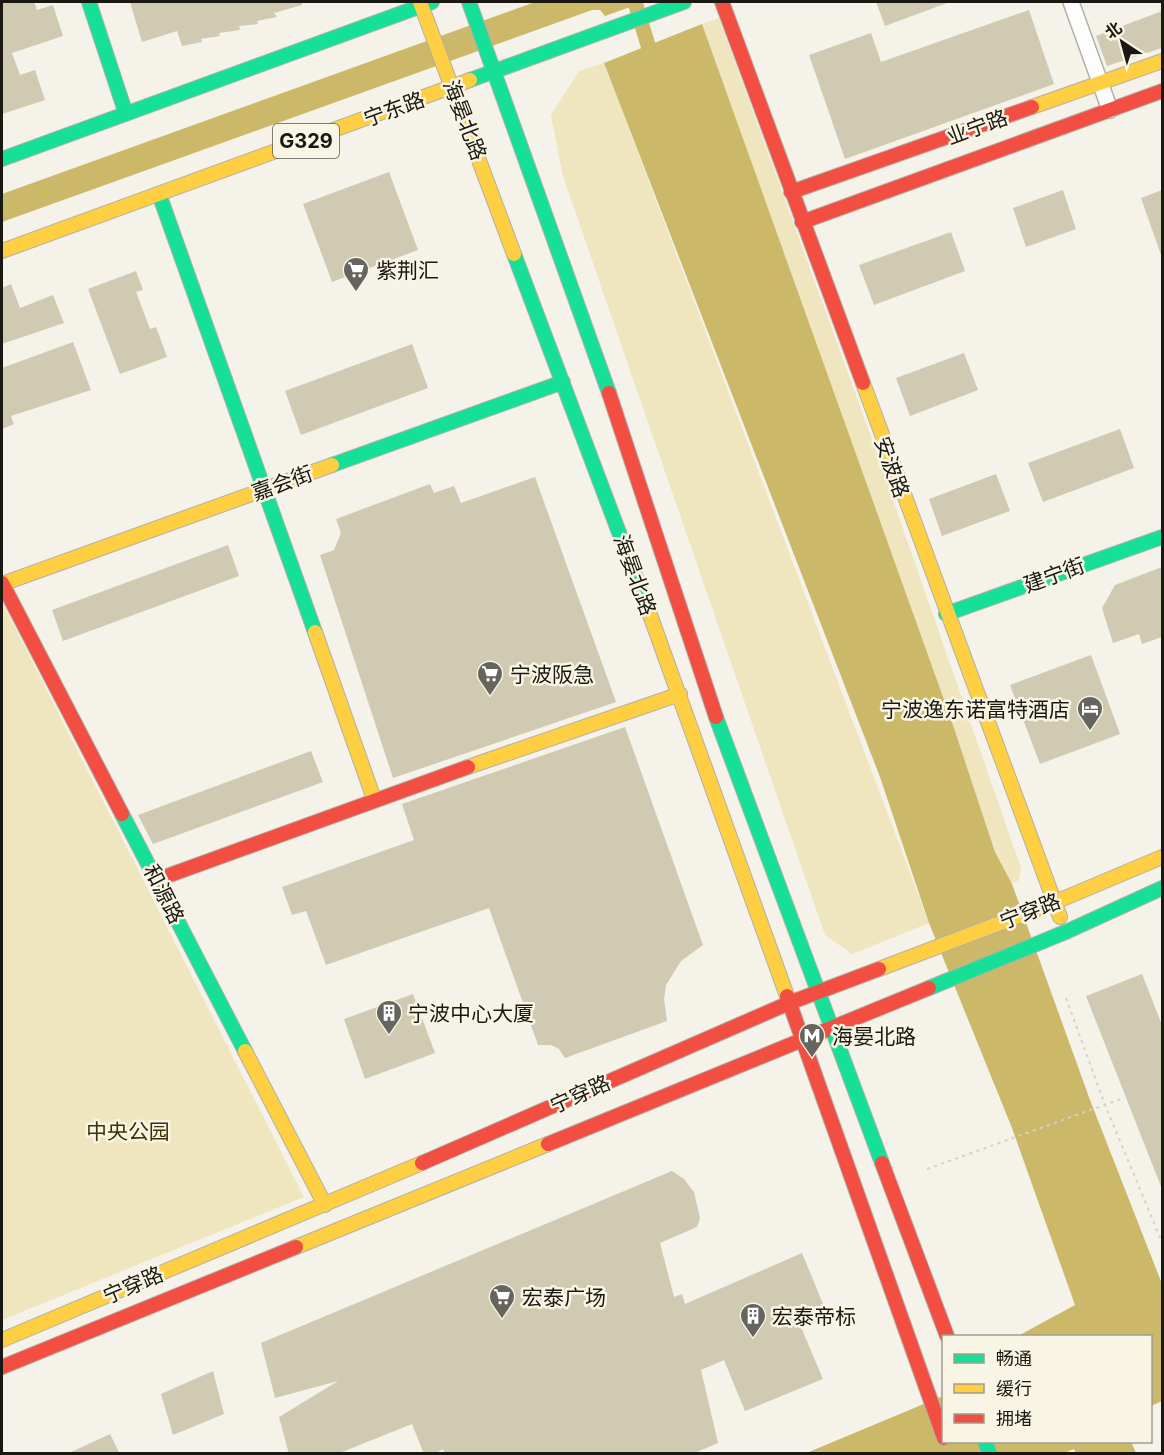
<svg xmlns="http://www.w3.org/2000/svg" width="1164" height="1455" viewBox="0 0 1164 1455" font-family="Inter,'Noto Sans SC',sans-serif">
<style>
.green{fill:#efe5bf}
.water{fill:#cbb868}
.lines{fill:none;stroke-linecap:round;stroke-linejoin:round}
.canal{stroke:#cbb868;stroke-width:15}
.building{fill:#d1cab2}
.street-casing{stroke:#b2b0a9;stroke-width:18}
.fast-casing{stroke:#b2b0a9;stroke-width:16}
.slow-casing{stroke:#b2b0a9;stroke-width:16}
.jam-casing{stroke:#b2b0a9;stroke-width:16}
.path{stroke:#d2d1ce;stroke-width:2;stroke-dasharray:3 4.5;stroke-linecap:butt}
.street{stroke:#fdfdfc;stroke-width:15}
.fast{stroke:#16e098;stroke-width:14}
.slow{stroke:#ffcf43;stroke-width:14}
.jam{stroke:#f24e42;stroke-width:14}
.labels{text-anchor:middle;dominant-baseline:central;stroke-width:5;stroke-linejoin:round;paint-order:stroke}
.shield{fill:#f9f5e4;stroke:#5d5a52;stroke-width:1.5}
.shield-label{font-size:20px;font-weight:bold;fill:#1a1813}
.street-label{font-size:21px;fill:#1a1813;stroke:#f9f5e4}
.poi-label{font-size:21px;fill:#1a1813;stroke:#f9f5e4;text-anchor:start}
.park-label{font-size:21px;fill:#3d3203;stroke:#f9f5e4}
</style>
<rect width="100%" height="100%" fill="#f4f2e9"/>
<path class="green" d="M719 18 869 431 1021 868 1019 880 1012 884 995 852 952 722 702 24Z
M604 63 929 923 852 954 825 935 563 176 551 115 579 71Z
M2 602 304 1197 2 1320Z"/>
<path class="water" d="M535 2H644L605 16 600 10H592L2 222V194Z
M702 24 952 722 995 852 1012 884 1090 1100 1162 1284V1401L1151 1406 1150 1336H1018L1075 1305 1012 1128 929 923 880 777 604 63Z
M943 1396 944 1442H1131L1136 1453H1076L1074 1449 1061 1454H804Z"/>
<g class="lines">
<path class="canal" d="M635 2 654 65"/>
</g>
<path class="building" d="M2 2H34L37 10 53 5 63 36 12 53 20 75 35 70 45 100 2 114Z
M130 2H302V5L274 13 277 17 257 21 258 24 239 26 240 30 219 33 220 36 201 39 202 42 182 46 177 31 142 42Z
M876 2H947V3L885 26Z
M1029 10 1054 84 845 159 809 55 871 33 881 62Z
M1162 11V48L1107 66 1096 36Z
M389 172 418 250 332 282 303 204Z
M1063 190 1076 229 1026 247 1013 208Z
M1162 190V255H1161L1141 198Z
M951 232 965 271 874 305 859 265Z
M136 271 143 290 136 292 150 329 156 327 167 357 120 374 88 289Z
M11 284 20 308 53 295 64 323 2 344V288Z
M73 342 91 390 11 416 14 424 2 429V368Z
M412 344 428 388 301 435 285 391Z
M964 353 978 390 910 416 896 378Z
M1120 429 1134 468 1043 502 1028 463Z
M996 474 1010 511 942 536 929 499Z
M535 477 616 702 393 778 320 555 334 550 341 533 336 519 430 484 434 493 454 486 461 503Z
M228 545 239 576 63 641 52 610Z
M1162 567V637L1142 644 1139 634 1113 643 1102 608 1115 585Z
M1091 655 1120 734 1040 764 1010 685Z
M625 727 703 945 681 961 666 985 664 999 667 1021 565 1058 559 1049 551 1045H538L489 908 326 965 306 911 292 915 282 887 414 840 402 804Z
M311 751 323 782 153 844 138 815Z
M1142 974 1162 1025V1189L1086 996Z
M413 994 435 1053 365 1079 344 1019Z
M672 1171 684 1179 694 1192 700 1218 697 1227 660 1243 674 1297 682 1294 685 1304 802 1253 828 1316 801 1327 823 1379 745 1411 724 1360 701 1370 718 1443 692 1454H445L443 1449 434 1454H424L412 1424 337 1454H289L279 1417 338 1381 275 1398 261 1343Z
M213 1371 224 1414 173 1435 161 1394Z
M110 1434 120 1454H67Z"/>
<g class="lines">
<defs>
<path id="street" d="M1071 2 1110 110"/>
<path id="fast" d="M89 2 126 114
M469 2 609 393
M470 80 684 2
M2 159 432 2
M159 194 315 632
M514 254 649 612
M332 465 563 382
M946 614 1162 537
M716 717 882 1163
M122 814 245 1051
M929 988 1068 931 1162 888
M985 1442 990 1454"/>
<path id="slow" d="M420 2 514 254
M1032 107 1162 61
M2 251 470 80
M863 383 1060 917
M2 584 332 465
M649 612 787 996
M315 632 374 799
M468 767 680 694
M879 969 1053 903 1162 857
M245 1051 325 1205
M296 1247 548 1144
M2 1340 422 1163"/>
<path id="jam" d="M722 2 863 383
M791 192 1032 107
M802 222 1162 91
M609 393 716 717
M2 583 122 814
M156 880 468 767
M787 996 944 1438
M548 1144 929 988
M422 1163 789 1003 879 969
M882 1163 947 1336
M2 1367 296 1247"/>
</defs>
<use href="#street" class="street-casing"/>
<use href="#fast" class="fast-casing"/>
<use href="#slow" class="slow-casing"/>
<use href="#jam" class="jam-casing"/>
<path class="path" d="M1066 998 1105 1105 1162 1242
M927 1169 1121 1099"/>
<use href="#street" class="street"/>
<use href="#fast" class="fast"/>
<use href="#slow" class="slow"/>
<use href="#jam" class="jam"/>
</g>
<defs>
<symbol id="supermarket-pin" viewBox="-11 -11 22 30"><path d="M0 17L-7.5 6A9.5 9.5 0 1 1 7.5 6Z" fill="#66645e" stroke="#f9f5e4"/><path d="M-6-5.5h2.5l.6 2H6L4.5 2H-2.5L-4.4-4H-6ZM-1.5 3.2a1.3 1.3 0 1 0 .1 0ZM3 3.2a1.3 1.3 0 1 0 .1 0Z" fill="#fff"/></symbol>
<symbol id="hotel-pin" viewBox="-11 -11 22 30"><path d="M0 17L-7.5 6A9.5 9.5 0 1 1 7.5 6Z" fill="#66645e" stroke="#f9f5e4"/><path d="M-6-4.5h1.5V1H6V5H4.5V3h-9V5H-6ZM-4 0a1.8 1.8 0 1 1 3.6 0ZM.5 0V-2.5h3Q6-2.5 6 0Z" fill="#fff"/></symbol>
<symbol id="building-pin" viewBox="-11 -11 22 30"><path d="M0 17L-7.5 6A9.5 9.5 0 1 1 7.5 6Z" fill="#66645e" stroke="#f9f5e4"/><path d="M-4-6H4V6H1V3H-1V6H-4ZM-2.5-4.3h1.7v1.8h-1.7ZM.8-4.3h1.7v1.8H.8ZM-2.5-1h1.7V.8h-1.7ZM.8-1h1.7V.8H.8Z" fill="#fff"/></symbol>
<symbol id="metro-pin" viewBox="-11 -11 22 30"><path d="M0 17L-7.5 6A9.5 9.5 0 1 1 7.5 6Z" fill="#66645e" stroke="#f9f5e4"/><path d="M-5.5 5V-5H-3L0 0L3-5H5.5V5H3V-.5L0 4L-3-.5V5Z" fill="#fff"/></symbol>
</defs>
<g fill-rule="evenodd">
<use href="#supermarket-pin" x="341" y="255" width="30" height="40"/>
<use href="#supermarket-pin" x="475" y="659" width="30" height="40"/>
<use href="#hotel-pin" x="1075" y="694" width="30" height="40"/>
<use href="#building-pin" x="374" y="998" width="30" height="40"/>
<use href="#metro-pin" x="797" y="1021" width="30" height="40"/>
<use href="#supermarket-pin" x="487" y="1282" width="30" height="40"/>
<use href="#building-pin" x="738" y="1301" width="30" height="40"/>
</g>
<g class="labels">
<rect class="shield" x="273" y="124" width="66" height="34" rx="4.5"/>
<g class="shield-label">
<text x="306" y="141">G329</text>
</g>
<g class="street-label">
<text transform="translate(394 109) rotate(-20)">宁东路</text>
<text transform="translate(465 120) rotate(69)">海晏北路</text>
<text transform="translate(977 127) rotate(-20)">业宁路</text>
<text transform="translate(892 467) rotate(70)">安波路</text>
<text transform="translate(282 483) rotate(-20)">嘉会街</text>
<text transform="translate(635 575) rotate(70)">海晏北路</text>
<text transform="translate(1054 575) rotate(-20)">建宁街</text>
<text transform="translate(164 894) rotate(63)">和源路</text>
<text transform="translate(1030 911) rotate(-21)">宁穿路</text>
<text transform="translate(580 1094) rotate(-24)">宁穿路</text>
<text transform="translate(133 1285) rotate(-23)">宁穿路</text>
</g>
<g class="poi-label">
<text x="376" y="270">紫荆汇</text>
<text x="510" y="674">宁波阪急</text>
<text x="1070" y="709" text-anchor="end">宁波逸东诺富特酒店</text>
<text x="408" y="1013">宁波中心大厦</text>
<text x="832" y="1036">海晏北路</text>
<text x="522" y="1297">宏泰广场</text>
<text x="772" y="1316">宏泰帝标</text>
</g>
<g class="park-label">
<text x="128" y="1131">中央公园</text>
</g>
</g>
<rect width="1164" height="1455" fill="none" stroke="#1a1813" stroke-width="6"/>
<rect x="942" y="1335" width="210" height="108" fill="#f9f5e4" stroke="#a09d90" stroke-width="1.5"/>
<rect x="954" y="1354" width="30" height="9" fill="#16e098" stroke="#a09d90" stroke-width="1.5"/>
<text x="996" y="1365" font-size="18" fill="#1a1813">畅通</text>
<rect x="954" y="1384" width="30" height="9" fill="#ffcf43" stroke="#a09d90" stroke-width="1.5"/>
<text x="996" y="1395" font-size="18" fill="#1a1813">缓行</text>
<rect x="954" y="1414" width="30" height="9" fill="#f24e42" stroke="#a09d90" stroke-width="1.5"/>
<text x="996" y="1425" font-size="18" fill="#1a1813">拥堵</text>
<g transform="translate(1122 42) rotate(324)" stroke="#f9f5e4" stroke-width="4.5" paint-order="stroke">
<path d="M0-4.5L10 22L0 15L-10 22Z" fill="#1a1813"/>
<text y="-9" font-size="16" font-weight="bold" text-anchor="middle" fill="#1a1813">北</text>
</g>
</svg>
